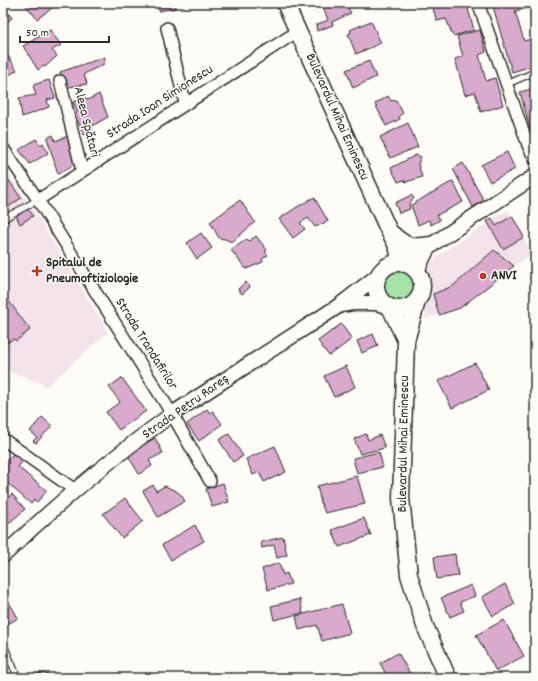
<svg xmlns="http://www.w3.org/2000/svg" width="538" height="681" viewBox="0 0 538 681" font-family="Dekko,sans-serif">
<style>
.built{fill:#f2e3ea}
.green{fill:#a4e2aa;stroke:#68866a}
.building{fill:#d9aacc;stroke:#2b2b2b}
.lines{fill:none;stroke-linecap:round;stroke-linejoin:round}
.service-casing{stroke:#2b2b2b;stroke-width:8}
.minor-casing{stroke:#2b2b2b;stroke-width:14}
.tertiary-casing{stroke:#2b2b2b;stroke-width:17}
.secondary-casing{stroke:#2b2b2b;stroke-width:19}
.service{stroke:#fdfcf7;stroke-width:5.5}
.minor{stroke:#fdfcf7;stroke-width:11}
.tertiary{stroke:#fdfcf7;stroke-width:14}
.secondary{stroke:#fdfcf7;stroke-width:16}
.poi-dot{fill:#c8321e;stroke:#fdfcf7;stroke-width:1.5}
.labels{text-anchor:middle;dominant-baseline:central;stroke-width:3;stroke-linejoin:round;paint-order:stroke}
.street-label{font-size:14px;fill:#2b2b2b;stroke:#fdfcf7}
.poi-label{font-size:14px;font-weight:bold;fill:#2b2b2b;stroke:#fdfcf7;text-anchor:start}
</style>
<rect width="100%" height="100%" fill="#fdfcf7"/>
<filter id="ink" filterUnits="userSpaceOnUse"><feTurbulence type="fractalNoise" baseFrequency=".025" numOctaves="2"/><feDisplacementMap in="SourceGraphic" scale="8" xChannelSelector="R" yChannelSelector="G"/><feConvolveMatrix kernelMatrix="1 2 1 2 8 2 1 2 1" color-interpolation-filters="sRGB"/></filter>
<g filter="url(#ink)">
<path class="built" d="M3 167 33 209 108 332 47 386 3 368Z
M508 210 532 253 459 309 425 319 428 264 458 242Z"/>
<path class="green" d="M380 286a19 19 0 1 1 38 0a19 19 0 1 1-38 0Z"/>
<path class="building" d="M24 3H59L37 19Z
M157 3H175L176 8 159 11Z
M326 3H345L351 13 332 22 333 25 317 31 316 25 328 20 322 5Z
M431 3H457L458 8 467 5 474 30 453 36 446 19 437 21Z
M492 3H527L528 8 515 11 524 41 535 38V65L512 72Z
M3 7H4L12 18 3 25Z
M371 21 381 43 356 54 348 34 351 33 350 30Z
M50 30 61 45 52 50 57 56 45 67 43 66 38 70 23 46Z
M480 30 486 52 479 55 486 81 495 78 503 105 481 112 475 92 465 95 455 59 463 56 457 36Z
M8 56 17 70 3 79V59Z
M105 57 104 64 84 74 87 84 64 88 60 72Z
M369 61 376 77 353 88 346 70Z
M49 80 55 98 47 100 49 107 22 117 19 98 36 95 33 85Z
M535 88V134L532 135 520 92Z
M99 94 108 117 92 126V131L84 135 75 115 77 112 73 102 86 98 88 100Z
M388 96 391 101 396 100 403 113 399 116 400 119 386 126 375 104Z
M408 123 418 147 390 158 380 137Z
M53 135 55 141 68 136 75 164 58 174 47 138Z
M36 139 40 145 43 143 48 153 30 164 19 150Z
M507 152 515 169 490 182 481 165Z
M416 155 421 157 418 164 422 177 406 182 404 180 398 182 391 168Z
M463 163 484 201 473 207 453 169Z
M3 172 21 198 3 211Z
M453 181 463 202 437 215 440 220 431 225 429 220 418 225 411 205Z
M411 195 414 198 409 204 410 209 399 213 395 203Z
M314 197 328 221 315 227 308 218 300 223 305 229 293 238 279 219 294 209Z
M240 200 255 222 232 242 225 239 219 238 210 222Z
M26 206 33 216 20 224 15 213Z
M512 216 524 237 503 249 487 221 492 218 496 226Z
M201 233 212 248 197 259 187 243Z
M256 236 267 250 265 252 268 255 262 259 263 262 246 269 231 250 247 239 249 241Z
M494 250 514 266 460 308 439 315 433 294 453 286Z
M246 282 250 287 242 294 238 289Z
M3 293 30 330 16 341 14 339 3 344Z
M341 324 352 339 329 356 318 341Z
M373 334 378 346 362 353 357 341Z
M475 363 489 390 452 408 438 381Z
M346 366 355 387 334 397 324 376Z
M122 378 146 411 119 430 106 412 120 402 109 387Z
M207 409 210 413 213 411 222 424 199 441 187 424Z
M42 417 52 426 36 443 33 441 37 437 30 431Z
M229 434 243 456 233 462 219 440Z
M366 434 368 440 380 435 385 448 360 454 354 439Z
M155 438 163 453 149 460 152 466 139 474 127 454Z
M275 446 286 472 264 482 259 472 253 475 246 459Z
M379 452 383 467 357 473 353 458Z
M13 454 23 461 18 467 47 491 37 502 34 500 31 504 3 479V477L6 473 3 471V464Z
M357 476 365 504 325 513 321 503 317 486Z
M223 483 229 502 212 507 206 489Z
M153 485 156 491 165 486 176 491 181 495 185 501 158 517 143 491Z
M12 494 25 509 8 524 3 519V503Z
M125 498 143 521 122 538 103 514Z
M364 518 371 535 339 547 332 530Z
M195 525 204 541 171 560 162 545Z
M283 537 287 555 277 558 274 545 262 548 261 542Z
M455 554 458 576 437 579 434 557Z
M279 563 283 575 287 573 291 584 268 590 262 569Z
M505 584 515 604 493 616 482 597Z
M471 585 475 596 460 602 464 611 450 617 441 598Z
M3 593H4L18 618 5 626 3 623Z
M300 599 303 613 274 620 271 606Z
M342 604 350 633 322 641 317 625 299 630 296 616Z
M504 620 524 656 496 671 476 635Z
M398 653 412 677 410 678H388L380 663Z"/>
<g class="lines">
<defs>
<path id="service" d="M507 84 535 72
M3 220 10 215 38 200
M3 643 18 678
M32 678 44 677 47 678"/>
<path id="minor" d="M478 3 528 145 535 159
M167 28 185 103
M60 81 82 171
M3 148 38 200 172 414 210 481
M38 200 298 31
M3 439 75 490"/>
<path id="tertiary" d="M404 263 535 176
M417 271 422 260 428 248
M340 305 353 303H375L388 306
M3 556C56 504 113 457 172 414L340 305 380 274"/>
<path id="secondary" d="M285 3 388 229C394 240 401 250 399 263
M391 233C406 247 411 248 431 245
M376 286a23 23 0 1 1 46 0a23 23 0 1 1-46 0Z
M417 301 406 341 401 498 409 575 425 626 448 678
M390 307 406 341"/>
</defs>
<use href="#service" class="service-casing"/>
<use href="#minor" class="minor-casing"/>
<use href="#tertiary" class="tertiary-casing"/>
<use href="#secondary" class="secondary-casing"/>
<use href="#service" class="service"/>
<use href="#minor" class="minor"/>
<use href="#tertiary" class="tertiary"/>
<use href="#secondary" class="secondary"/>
</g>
</g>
<g class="poi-dot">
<path d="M35 265h4v4h4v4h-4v4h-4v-4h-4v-4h4z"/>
<circle cx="483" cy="276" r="4"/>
</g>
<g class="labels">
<g class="street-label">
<text transform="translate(160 102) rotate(-33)">Strada Ioan Simionescu</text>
<text transform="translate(337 117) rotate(66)">Bulevardul Mihai Eminescu</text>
<text transform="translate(86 122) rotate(76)">Aleea Spătari</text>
<text transform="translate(146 344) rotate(58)">Strada Trandafirilor</text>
<text transform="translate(186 407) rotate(-35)">Strada Petru Rareș</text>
<text transform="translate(404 444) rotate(-89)">Bulevardul Mihai Eminescu</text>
</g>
<g class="poi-label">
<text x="46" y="263">Spitalul de<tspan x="46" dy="16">Pneumoftiziologie</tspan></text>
<text x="491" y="276">ANVI</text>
</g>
</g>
<rect width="538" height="681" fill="none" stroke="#fdfcf7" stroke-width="16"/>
<rect x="8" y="8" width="522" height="665" fill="none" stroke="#2b2b2b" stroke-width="1.5" filter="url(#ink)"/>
<path d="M20 36v6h89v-6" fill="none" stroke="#2b2b2b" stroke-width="2"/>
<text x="26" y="36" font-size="12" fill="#2b2b2b" stroke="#fdfcf7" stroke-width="3" paint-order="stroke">50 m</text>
</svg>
